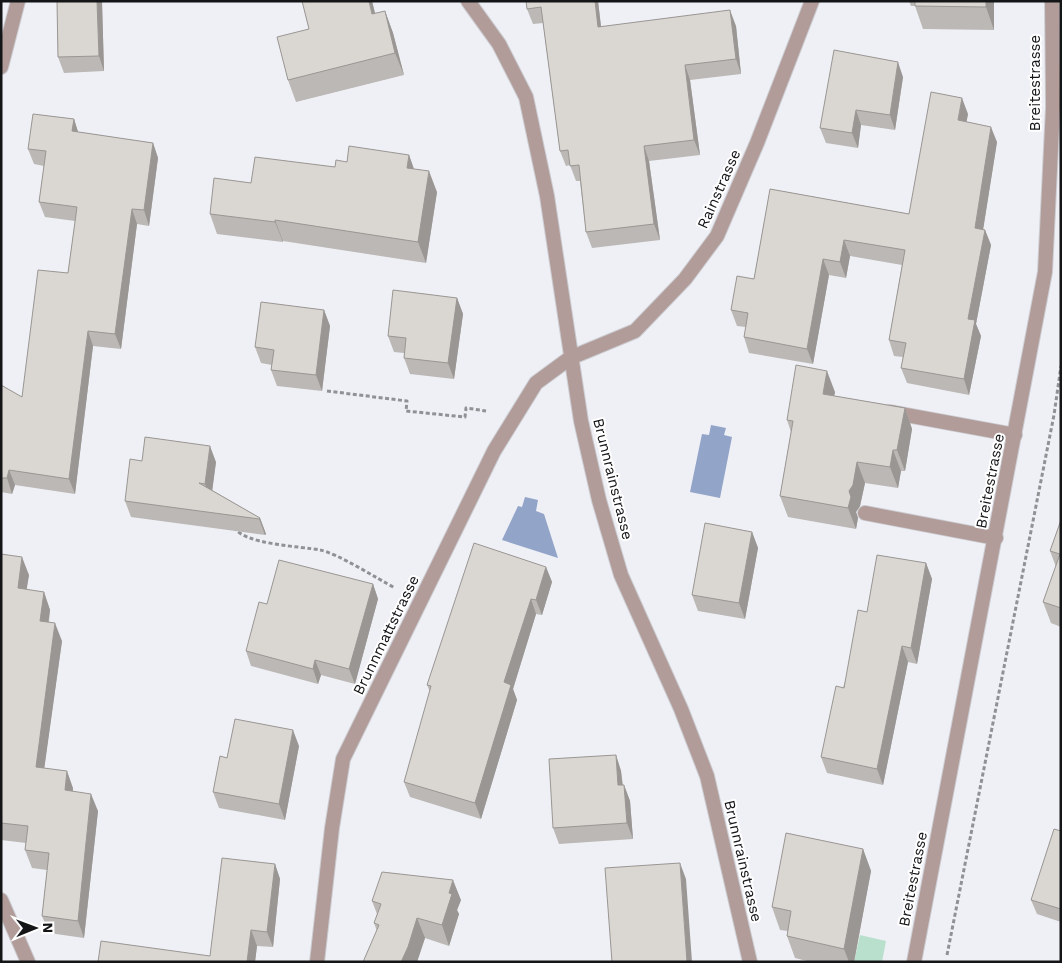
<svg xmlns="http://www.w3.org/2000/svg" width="1062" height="963" viewBox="0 0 1062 963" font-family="'Work Sans',sans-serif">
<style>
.green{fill:#b9e0cc}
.water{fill:#92a4c8}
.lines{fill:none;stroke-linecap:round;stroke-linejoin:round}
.service-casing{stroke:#cccdd2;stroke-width:16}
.minor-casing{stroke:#cccdd2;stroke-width:16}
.path{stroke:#909195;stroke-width:3;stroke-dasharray:4 2.5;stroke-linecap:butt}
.service{stroke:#b19c99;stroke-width:14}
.minor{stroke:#b19c99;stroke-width:14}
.wall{fill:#bbb8b5}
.shaded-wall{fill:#999693}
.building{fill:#dad6d2;stroke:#999693}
.labels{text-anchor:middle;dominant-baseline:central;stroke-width:4;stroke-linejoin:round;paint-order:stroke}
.street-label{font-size:15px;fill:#141517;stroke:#fff}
</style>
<rect width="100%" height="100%" fill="#eff0f6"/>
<path class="green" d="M860 935 886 941 882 962H854Z"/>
<path class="water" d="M711 425 726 428 724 435 732 437 720 498 690 492 702 434 709 435Z
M525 497 538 500 536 511 544 514 558 558 502 540 518 506 522 507Z"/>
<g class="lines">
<defs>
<path id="service" d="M890 412 1015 435
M865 513 996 538"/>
<path id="minor" d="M468 1 499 44 526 97 547 196 581 421 599 500 621 575 681 709 707 776 750 962
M1 67 18 1
M1 900 28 962
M317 962 332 828 343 759 494 451 536 383 570 358 635 331 685 279 717 236 757 143 812 1
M914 962 1045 272 1053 107 1052 1"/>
</defs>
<use href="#service" class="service-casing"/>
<use href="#minor" class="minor-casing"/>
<path class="path" d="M327 391 407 401 406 411 465 417 466 408 486 411
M234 527C244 545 300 546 320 550 337 553 378 579 395 588
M947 955 1054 415 1061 366"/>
<use href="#service" class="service"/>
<use href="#minor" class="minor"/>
</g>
<path class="wall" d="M57 1H102L104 71 64 73 58 57Z
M302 1H372L375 14 385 11 393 33 404 75 296 102 288 80 309 29Z
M526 1H598L601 27 736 26 741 74 690 80 700 155 649 161 660 240 592 248 586 232 580 181H576L570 165 566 166 560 151 543 23 533 24 527 9Z
M909 1H994V30L923 29 915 6H911Z
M903 77 895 130 861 125 858 148 826 143 820 128Z
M968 114 966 122 997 142 983 229 985 230 991 245 976 324 981 336 969 395 907 383 901 368 903 357 894 356 889 340 902 265 850 256 846 278 829 275 813 364 749 353 744 337 746 327 737 326 731 310 754 279 770 189 909 214Z
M74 119 78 132 153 143 158 158 149 226 137 224 121 349 93 346 75 494 15 485 12 494 1 492V385L22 397 68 273 75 221 45 217 39 202 44 166 34 164 28 149Z
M409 155 414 169 437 192 426 263 283 241V242L217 234 210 214 251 183 335 167 347 162Z
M457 298 463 314 454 379 410 374 404 358V353L394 352 388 336Z
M324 310 330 326 322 391 277 386 271 370 272 365 261 363 255 347Z
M835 392 834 396 905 408 912 429 905 471H901L898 488 865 483 860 506 856 512 858 518 856 529 788 517 780 496 791 432 787 420Z
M142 461 216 462 212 490 260 518 266 534 265 535 131 517 125 501Z
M1061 520V627L1051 623 1043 602 1056 567 1050 551Z
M752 532 758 548 745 619 698 611 692 595Z
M1 554 29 575 26 590 44 592 50 610 49 622 62 641 44 768 73 788V791L98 811 84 938 49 933 42 916 47 870 32 868 25 850 26 843 1 840Z
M926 563 932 579 917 664 908 662 883 785 827 773 821 757 867 612Z
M546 567 552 582 542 615 536 614 513 689 517 700 481 819 410 797 404 782 430 692 427 685Z
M373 584 378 599 355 684 321 675 318 684 251 666 246 651 267 604Z
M299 746 285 820 219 808 213 792 227 758Z
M616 755 621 771 623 785H624L630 801 633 839 559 844 553 828Z
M1061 831V922L1037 914 1031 900Z
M863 849 871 871 854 962H811L795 958 787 936 788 931 780 930 772 907Z
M275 864 280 879 273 947 257 946 255 962H98L210 956Z
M461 900 457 910 459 914 449 946 425 938 417 962H363L377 931 374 923 377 914 372 901Z"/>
<path class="shaded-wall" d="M97 1H102V2L104 71 99 56Z
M369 1H372L381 37 372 14Z
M595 1H598L603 43 598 27Z
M986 1H994V30L986 7Z
M730 10 736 26 741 74 736 59Z
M385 11 393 33 404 75 395 53Z
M898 62 903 77 895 130 890 115Z
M685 65 690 80 700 155 694 140Z
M962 98 968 114 964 136 958 120Z
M856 110 861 125 858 148 852 133Z
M74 119 79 135 72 131Z
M991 127 997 142 981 243 975 228Z
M153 143 158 158 149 226 144 210Z
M644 146 649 161 660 240 654 224Z
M409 155 416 175 407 168Z
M429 171 437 192 426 263 418 242Z
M132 209 137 224 121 349 115 334Z
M275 220 283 241V242L275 222Z
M985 230 991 245 976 324 981 336 969 395 964 379 968 319Z
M844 240 850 256 846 278 840 262Z
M823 259 829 275 813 364 807 349Z
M457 298 463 314 454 379 448 363Z
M324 310 330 326 322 391 316 375Z
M88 331 93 346 75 494 69 479Z
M827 371 835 392 830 415 823 394Z
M905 408 912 429 905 471 897 450Z
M210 446 216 462 211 500 205 484Z
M893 450 901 471 898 488 890 467Z
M857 462 865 483 860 506 856 512 858 518 856 529 848 508 849 491Z
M9 470 15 485 12 494 7 478Z
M260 518 266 534 265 535 259 519Z
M752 532 758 548 745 619 739 603Z
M22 557 29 575 24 606 18 588Z
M926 563 932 579 917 664 911 648Z
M546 567 552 582 542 615 536 600Z
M373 584 378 599 355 684 349 669Z
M44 592 50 610 46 638 40 621Z
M531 599 536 614 513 689 517 700 481 819 475 803 504 682Z
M55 623 62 641 42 785 36 767Z
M902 646 908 662 883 785 877 769Z
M315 660 321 675 318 684 313 669Z
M293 730 299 746 285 820 279 804Z
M616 755 621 771 624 801 618 785Z
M67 771 73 788 71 808 65 790Z
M624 785 630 801 633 839 627 823Z
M91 794 98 811 84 938 78 921Z
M863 849 871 871 854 962H849L844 949Z
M680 863 686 879 692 962H687Z
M275 864 280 879 273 947 267 932Z
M453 880 461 900 457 910 459 914 449 946 442 925 449 893Z
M417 918 425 938 417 962H401Z
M251 930 257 946 255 962H247Z"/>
<path class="building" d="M57 1H97L99 56 58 57Z
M302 1H369L372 14 385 11 395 53 288 80 277 37 309 29Z
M526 1H595L598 27 730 10 736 59 685 65 694 140 644 146 654 224 586 232 579 165 570 166 568 150 560 151 541 7 527 9Z
M915 1H986V7L915 6Z
M834 50 898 62 890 115 856 110 852 133 820 128Z
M931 92 962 98 958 120 991 127 975 228 985 230 968 319 975 320 964 379 901 368 906 343 889 340 905 250 844 240 840 262 823 259 807 349 744 337 748 313 731 310 737 276 754 279 770 189 909 214Z
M33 114 74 119 72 131 153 143 144 210 132 209 115 334 88 331 69 479 9 470 7 478H1V385L22 397 38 270 68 273 77 207 39 202 46 151 28 149Z
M349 146 409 155 407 168 429 171 418 242 275 220V222L210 214 214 178 251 183 255 157 335 167 336 160 347 162Z
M393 290 457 298 448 363 404 358 406 338 388 336Z
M261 302 324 310 316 375 271 370 274 350 255 347Z
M796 365 827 371 823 394 905 408 897 450H893L890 467 857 462 853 485 849 491 851 497 848 508 780 496 793 421 787 420Z
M145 437 210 446 205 484 199 483 260 518 259 519 125 501 130 459 142 461Z
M1061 520V608L1043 602 1060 554 1050 551Z
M705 523 752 532 739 603 692 595Z
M474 543 546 567 536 600 531 599 504 682 511 685 475 803 404 782 431 686 427 685Z
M1 554 22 557 18 588 44 592 40 621 55 623 36 767 67 771 65 790 91 794 78 921 42 916 49 853 25 850 28 826 1 823Z
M877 555 926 563 911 648 902 646 877 769 821 757 836 686 844 688 858 610 867 612Z
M279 560 373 584 349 669 315 660 313 669 246 651 259 602 267 604Z
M235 719 293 730 279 804 213 792 220 756 227 758Z
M616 755 618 785H624L627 823 553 828 549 759Z
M1054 829 1061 831V909L1031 900Z
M786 833 863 849 844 949 787 936 791 911 772 907Z
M222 858 275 864 267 932 251 930 247 962H98L101 941 210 956Z
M680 863 687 962H612L605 868Z
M382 872 453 880 449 893 452 894 442 925 417 918 408 947 401 962H363L379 925 374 923 381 904 372 901Z"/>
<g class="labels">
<g class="street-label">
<text transform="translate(1035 83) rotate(-90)">Breitestrasse</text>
<text transform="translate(719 189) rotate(-66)">Rainstrasse</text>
<text transform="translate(613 479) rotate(76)">Brunnrainstrasse</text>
<text transform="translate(990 481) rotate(-79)">Breitestrasse</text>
<text transform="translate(386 635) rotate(-64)">Brunnmattstrasse</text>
<text transform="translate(743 861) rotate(77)">Brunnrainstrasse</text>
<text transform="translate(913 879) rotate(-79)">Breitestrasse</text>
</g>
</g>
<rect width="1062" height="963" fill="none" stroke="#141517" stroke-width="5"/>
<g transform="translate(35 928) rotate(89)" stroke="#ffffff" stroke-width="4" paint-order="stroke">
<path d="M0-4L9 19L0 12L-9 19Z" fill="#141517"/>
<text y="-8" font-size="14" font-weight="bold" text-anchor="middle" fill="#141517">N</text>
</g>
</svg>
